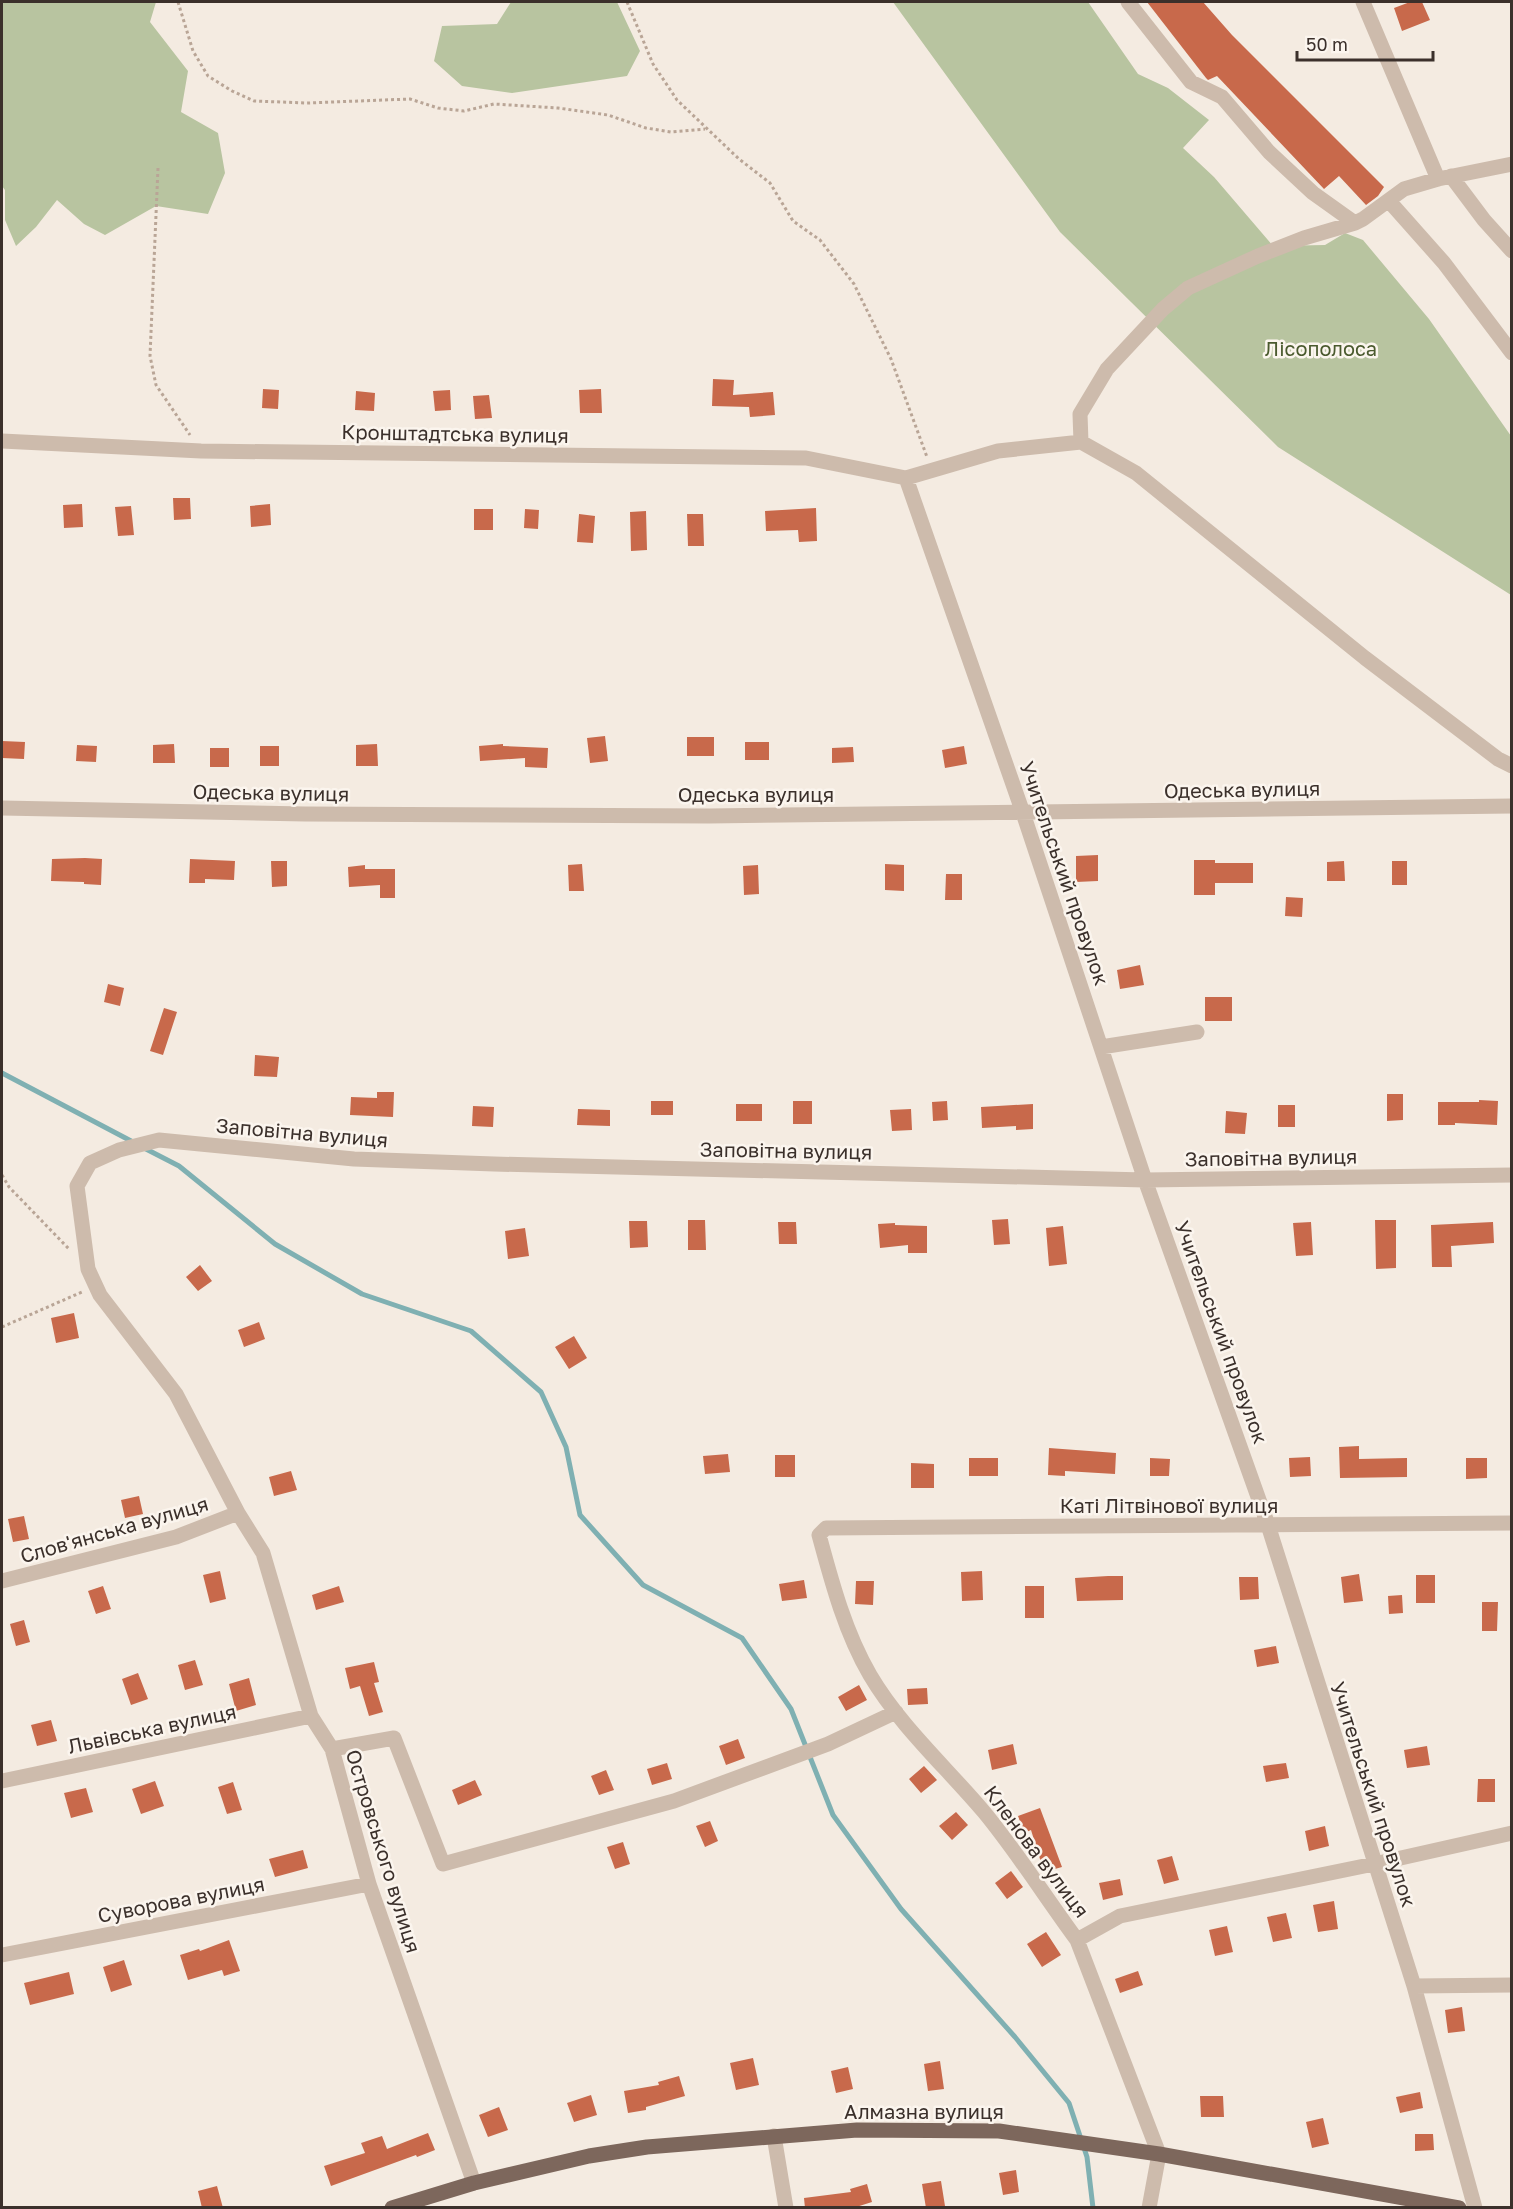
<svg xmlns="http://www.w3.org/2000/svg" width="1513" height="2209" viewBox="0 0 1513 2209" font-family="'Golos Text',sans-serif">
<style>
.green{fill:#b8c4a0}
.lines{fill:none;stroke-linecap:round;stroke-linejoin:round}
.stream{stroke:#7fb0b2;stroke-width:5}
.building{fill:#c8694b}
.path{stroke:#b9a596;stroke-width:3;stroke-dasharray:3 3;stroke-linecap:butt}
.minor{stroke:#cdbbac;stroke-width:15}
.major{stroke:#7d675c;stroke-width:15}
.labels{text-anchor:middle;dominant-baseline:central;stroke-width:5;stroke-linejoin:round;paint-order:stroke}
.park-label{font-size:20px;fill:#4a5a2e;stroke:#fbf5ee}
.street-label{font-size:20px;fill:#3b302b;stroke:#fbf5ee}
</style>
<rect width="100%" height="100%" fill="#f4ebe1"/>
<path class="green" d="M2 2H156L150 22 188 71 181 112 218 133 225 173 208 214 156 206 105 235 84 224 57 200 36 227 16 246 5 220V190L2 186Z
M511 2H617L640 51 627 76 512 93 462 86 434 61 442 26 497 24Z
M893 2H1088L1138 74 1168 88 1209 120 1183 148 1214 177 1273 246 1325 245 1345 233 1363 240 1429 319 1511 436V595L1278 447 1060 232Z"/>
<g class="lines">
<path class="stream" d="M2 1073 133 1142
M144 1148 179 1166 275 1244 362 1294 471 1331 541 1392 566 1447 580 1515 643 1585 742 1638 791 1709 833 1815 901 1909 1015 2037 1069 2103 1087 2157 1093 2208"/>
</g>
<path class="building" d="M1147 2H1203L1232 35 1384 187 1378 196 1366 205 1339 176 1324 189 1217 76 1208 80 1206 78Z
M1410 2H1422L1430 20 1402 31 1394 8Z
M713 379 734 380 733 395 773 392 775 415 750 417 749 407 712 406Z
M263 389 279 390 278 409 262 408Z
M601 389 602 413H580L579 390Z
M450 390 451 410 435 411 433 391Z
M356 391 375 393 374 411 355 410Z
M489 395 492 418 475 419 473 396Z
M173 498H190L191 519 174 520Z
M82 504 83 527 64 528 63 505Z
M270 504 271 525 251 527 250 506Z
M131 506 134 535 118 536 115 507Z
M816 508 817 541 799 542 798 530 766 531 765 511Z
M474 509H493V530H474Z
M525 509 539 510 538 529 524 528Z
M646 511 647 550 631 551 630 512Z
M579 514 595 516 593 543 577 542Z
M687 514H703L704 546H688Z
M605 736 608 761 590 763 587 738Z
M687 737H714V756H687Z
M2 741 25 742 24 759 2 758Z
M745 742H769V760H745Z
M174 744 175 763H153V745Z
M377 744 378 766H356V745Z
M503 744V746L548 748 547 768 525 767V758L480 761 479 746Z
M77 745 97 746 96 762 76 761Z
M260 746H279V766H260Z
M964 746 967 764 945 768 942 750Z
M853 747 854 762 832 763V748Z
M210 748H229V767H210Z
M1098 855V881L1076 882V856Z
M85 858 102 859 101 885 84 884V882L51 881 52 859Z
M190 859 235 861 234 880 205 879V883H189Z
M1194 860H1215V863H1253V883H1215V895H1194Z
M271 861H287V886L272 887Z
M1344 861 1345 881H1327V862Z
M1392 861H1407V885H1392Z
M582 864 584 891H569L568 865Z
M885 864 904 865V891L885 890Z
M365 865V869H395V898H380V885L349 887 348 867Z
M758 865 759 894 744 895 743 866Z
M946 874H962V900H945Z
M1286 897 1303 898 1302 917 1285 916Z
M1140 965 1144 985 1120 989 1117 970Z
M108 984 124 988 120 1006 104 1002Z
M1205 997H1232V1021H1205Z
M164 1008 177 1012 163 1055 150 1051Z
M255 1055 279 1057 277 1077 254 1076Z
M377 1092H394L393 1117 350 1115 351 1097 377 1098Z
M1387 1094H1403V1120L1387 1121Z
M1479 1100 1498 1101 1497 1125 1455 1123V1125H1438V1102H1479Z
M651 1101H673V1115H651Z
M793 1101H812V1124H793Z
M947 1101 948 1120 933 1121 932 1102Z
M736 1104H762V1121H736Z
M1033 1104V1129L1016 1130V1126L982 1128 981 1107Z
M1278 1105H1295V1127H1278Z
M473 1106 494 1107 493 1127 472 1126Z
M578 1109 610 1110V1126L577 1125Z
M911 1109 912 1130 892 1131 890 1110Z
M1226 1111 1247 1113 1245 1134 1225 1133Z
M1008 1219 1010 1244 994 1245 992 1220Z
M688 1220H705L706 1250H688Z
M1375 1220H1396V1268L1376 1269Z
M629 1221H647L648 1247 630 1248Z
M778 1222H796L797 1244H779Z
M1311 1222 1313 1255 1296 1256 1293 1223Z
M1493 1222 1494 1243 1451 1246 1452 1267H1432L1431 1225Z
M895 1223V1225L927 1226V1253H908V1245L880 1248 878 1224Z
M1063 1226 1067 1264 1049 1266 1046 1228Z
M525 1228 529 1256 508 1259 505 1231Z
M200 1265 212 1281 198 1291 186 1277Z
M74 1313 79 1338 56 1343 51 1318Z
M259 1322 265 1339 244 1347 238 1330Z
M574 1336 587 1358 569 1369 555 1347Z
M1359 1446V1459L1407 1458V1477L1340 1478 1339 1447Z
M1049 1448 1116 1453 1115 1474 1065 1471V1476L1048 1475Z
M728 1454 730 1472 705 1474 703 1456Z
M775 1455H795V1477H775Z
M1310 1457 1311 1476 1290 1477 1289 1458Z
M969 1458H998V1476H969Z
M1150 1458 1170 1459 1169 1476H1150Z
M1466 1458H1487V1478L1466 1479Z
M911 1463 934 1464V1488H911Z
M291 1471 297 1490 274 1496 269 1477Z
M139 1496 143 1514 125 1518 121 1500Z
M24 1516 29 1539 13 1542 8 1519Z
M220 1571 226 1599 210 1603 203 1575Z
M982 1571 983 1600 962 1601 961 1572Z
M1359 1574 1363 1601 1344 1603 1341 1577Z
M1416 1575H1435V1603H1416Z
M1108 1576H1123V1600L1077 1601 1075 1578Z
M1239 1577H1258L1259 1599 1240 1600Z
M804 1580 807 1598 782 1601 779 1584Z
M856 1581H874L873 1605 855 1604Z
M103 1586 111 1609 96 1614 88 1591Z
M339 1586 344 1602 316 1610 312 1595Z
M1025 1586H1044V1618H1025Z
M1402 1595 1403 1613 1389 1614 1388 1596Z
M1482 1602H1498L1497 1631H1482Z
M24 1620 30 1642 16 1646 10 1624Z
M1276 1646 1279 1663 1257 1667 1254 1650Z
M195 1660 203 1685 185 1690 178 1665Z
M374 1662 379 1682 374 1683 383 1712 369 1716 360 1686 350 1689 345 1668Z
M138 1673 148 1699 131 1705 122 1679Z
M249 1678 256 1705 236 1711 229 1684Z
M859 1685 867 1700 846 1711 838 1697Z
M927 1688 928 1704 908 1705 907 1689Z
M51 1720 57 1741 37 1746 31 1725Z
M738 1739 745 1758 726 1765 719 1746Z
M1013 1744 1017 1764 992 1770 988 1750Z
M1427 1746 1430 1765 1407 1768 1404 1750Z
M667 1763 672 1779 652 1785 647 1769Z
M1286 1763 1289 1778 1266 1782 1263 1766Z
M924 1766 937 1780 921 1793 909 1779Z
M606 1770 614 1790 599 1795 591 1776Z
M1478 1779H1495V1802H1477Z
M475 1780 482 1795 458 1805 452 1790Z
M155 1781 164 1806 141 1814 132 1789Z
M233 1782 242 1810 227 1814 218 1787Z
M86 1788 93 1812 71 1818 64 1793Z
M1040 1808 1062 1867 1044 1872 1031 1830 1024 1833 1018 1816Z
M956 1812 968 1825 952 1840 939 1826Z
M710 1821 718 1841 705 1847 696 1826Z
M1325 1826 1329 1846 1309 1851 1305 1831Z
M623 1842 630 1864 615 1869 607 1847Z
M303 1850 308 1868 275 1877 269 1859Z
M1172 1856 1179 1880 1164 1884 1157 1860Z
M1011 1871 1023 1887 1007 1899 995 1883Z
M1120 1879 1123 1895 1103 1900 1099 1883Z
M1334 1901 1338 1929 1318 1932 1313 1905Z
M1286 1913 1292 1938 1273 1942 1267 1917Z
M1227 1926 1233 1952 1215 1956 1209 1930Z
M1046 1932 1061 1955 1042 1967 1027 1944Z
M229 1940 240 1971 224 1976 222 1970 188 1980 180 1955 199 1949 200 1951Z
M124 1960 132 1985 111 1992 103 1967Z
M1138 1971 1143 1985 1120 1993 1115 1979Z
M69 1972 74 1994 30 2005 24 1983Z
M1462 2007 1465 2031 1448 2033 1445 2010Z
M753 2058 759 2085 736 2090 730 2063Z
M940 2061 944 2089 928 2091 924 2064Z
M848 2067 853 2089 836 2093 831 2071Z
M679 2076 685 2096 646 2107V2110L628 2113 624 2091 659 2085 658 2082Z
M1420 2092 1423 2108 1400 2113 1396 2097Z
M591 2095 597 2115 574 2122 567 2103Z
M1200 2096H1223L1224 2117H1201Z
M499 2107 508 2130 488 2137 479 2115Z
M1323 2118 1329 2144 1312 2148 1306 2122Z
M428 2133 435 2150 417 2157 416 2155 331 2186 324 2166 365 2153 361 2143 382 2136 387 2149Z
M1415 2134H1433L1434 2150 1415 2151Z
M1016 2170 1019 2192 1003 2195 999 2173Z
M941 2181 945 2206 926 2208 922 2184Z
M867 2184 872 2202 853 2208H805L804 2198 851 2192 850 2189Z
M217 2186 223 2208H202L198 2191Z"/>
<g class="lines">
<path class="path" d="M178 2 193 51 208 76 232 91 254 101 307 103 410 99 438 108 464 111 494 104 558 108 608 115 646 128 671 132 705 129
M627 2 653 64 677 100 739 159 770 183 793 221 820 240 854 284 891 359 927 457
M158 168 150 356 156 385 190 435
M2 1175 9 1187 69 1249
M2 1327 82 1292"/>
<path class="minor" d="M1128 2 1191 82 1222 97 1269 152 1313 193 1355 223
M1363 2 1438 179
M1451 176 1484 220 1512 251
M1389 201 1444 263 1512 353
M2 441 201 451 806 458 906 478
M1081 442 1080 414 1107 369 1163 309 1188 288 1258 256 1304 238 1355 223 1363 219 1404 189 1438 179 1512 164
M906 478 1023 813 1145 1180 1268 1525 1414 1986 1475 2208
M906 478 998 451 1081 442 1136 473 1365 658 1498 759 1512 766
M2 808 305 814 709 816 1512 806
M1101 1047 1197 1032
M1512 1523 826 1528 819 1535C832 1583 845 1632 870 1675 900 1726 946 1767 984 1812 1017 1852 1046 1898 1077 1940L1120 1916 1374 1864 1512 1833
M2 1581 176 1537 238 1513
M332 1749 394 1738 443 1864 674 1801 828 1744 896 1712
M2 1781 311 1716
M1077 1940 1159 2154 1149 2208
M2 1955 369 1884
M1414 1986 1512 1985
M774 2136 786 2208
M474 2183 369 1884 332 1749 311 1716 263 1553 238 1513 176 1394 100 1295 88 1269 77 1186 90 1163 119 1150 159 1140 354 1159 494 1164 1145 1180 1512 1175"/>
<path class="major" d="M392 2208 474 2183 589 2156 647 2147 857 2130 999 2131 1159 2154 1459 2208"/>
</g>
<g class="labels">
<g class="park-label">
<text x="1321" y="348">Лісополоса</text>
</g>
<g class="street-label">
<text transform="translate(455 433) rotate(1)">Кронштадтська вулиця</text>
<text transform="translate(1242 789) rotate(-1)">Одеська вулиця</text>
<text transform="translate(271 792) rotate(1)">Одеська вулиця</text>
<text x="756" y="794">Одеська вулиця</text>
<text transform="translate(1065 873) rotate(71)">Учительський провулок</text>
<text transform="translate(302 1132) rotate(5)">Заповітна вулиця</text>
<text transform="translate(786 1150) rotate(1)">Заповітна вулиця</text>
<text transform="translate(1271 1157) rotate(-1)">Заповітна вулиця</text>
<text transform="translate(1222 1332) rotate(70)">Учительський провулок</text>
<text x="1169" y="1505">Каті Літвінової вулиця</text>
<text transform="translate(114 1529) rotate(-16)">Слов'янська вулиця</text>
<text transform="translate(152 1728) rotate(-12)">Львівська вулиця</text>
<text transform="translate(1374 1794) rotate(72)">Учительський провулок</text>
<text transform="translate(384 1851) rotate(73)">Островського вулиця</text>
<text transform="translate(1037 1851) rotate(53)">Кленова вулиця</text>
<text transform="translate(181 1899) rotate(-11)">Суворова вулиця</text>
<text x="924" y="2111">Алмазна вулиця</text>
</g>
</g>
<rect width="1513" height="2209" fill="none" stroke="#3b302b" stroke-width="6"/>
<path d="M1297 51v9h136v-9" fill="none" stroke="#3b302b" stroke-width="3"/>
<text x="1306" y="51" font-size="18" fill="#3b302b" stroke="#fbf5ee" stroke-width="4.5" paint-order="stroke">50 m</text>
</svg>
